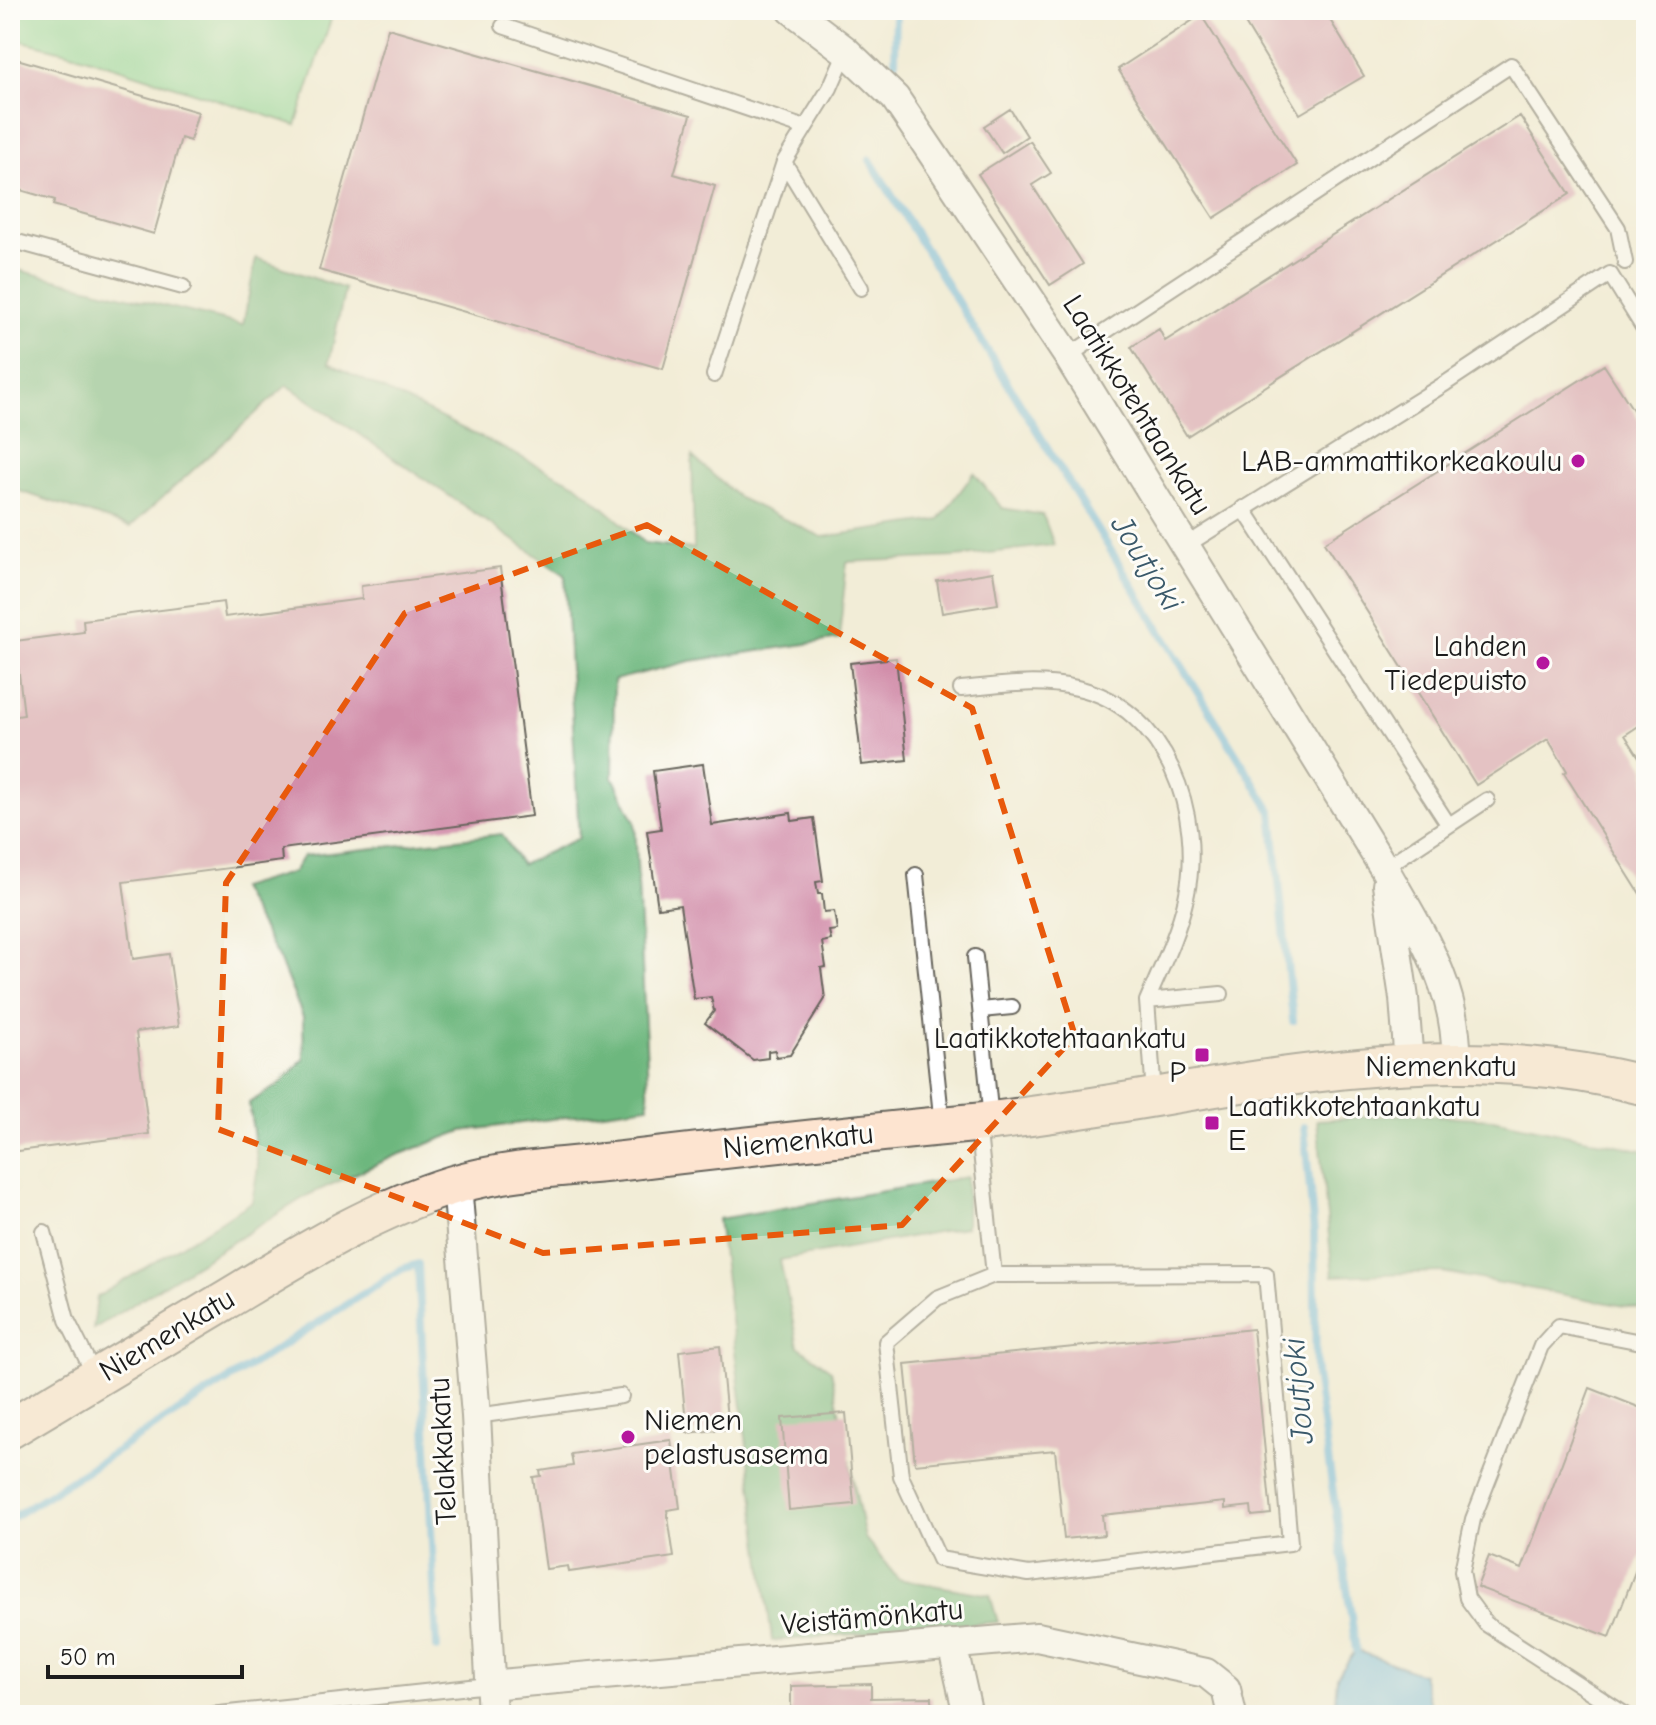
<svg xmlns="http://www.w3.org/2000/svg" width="1656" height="1725" viewBox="0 0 1656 1725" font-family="'Comic Neue',sans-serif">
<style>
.green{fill:#87d695;stroke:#527958;stroke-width:2}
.forest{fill:#6db77e;stroke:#446a4d;stroke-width:2}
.water{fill:#66b5e0;stroke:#41687e;stroke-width:2}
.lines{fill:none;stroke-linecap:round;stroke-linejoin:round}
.stream{stroke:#66b5e0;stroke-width:8}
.building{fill:#d28eaa}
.lane-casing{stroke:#67655d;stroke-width:18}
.street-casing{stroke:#67655d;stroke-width:32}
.secondary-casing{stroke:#67655d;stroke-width:42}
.lane{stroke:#fff;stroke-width:14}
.street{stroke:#fff;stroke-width:28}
.secondary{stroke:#fde4d0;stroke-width:38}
.marked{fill:none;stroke:#e8590c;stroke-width:6;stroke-dasharray:16 10;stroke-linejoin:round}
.poi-dot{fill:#b5179e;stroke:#fdfcf7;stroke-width:3}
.labels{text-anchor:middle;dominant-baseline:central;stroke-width:6;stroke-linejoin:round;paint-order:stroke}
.street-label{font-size:30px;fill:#1c1c1c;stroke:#fdfcf7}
.poi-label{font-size:30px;fill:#1c1c1c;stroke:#fdfcf7;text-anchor:end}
.water-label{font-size:32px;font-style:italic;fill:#3a596a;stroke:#fdfcf7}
</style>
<rect width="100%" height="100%" fill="#fdfcf7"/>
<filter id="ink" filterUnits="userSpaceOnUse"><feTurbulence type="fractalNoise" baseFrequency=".0125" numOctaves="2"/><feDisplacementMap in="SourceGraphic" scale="16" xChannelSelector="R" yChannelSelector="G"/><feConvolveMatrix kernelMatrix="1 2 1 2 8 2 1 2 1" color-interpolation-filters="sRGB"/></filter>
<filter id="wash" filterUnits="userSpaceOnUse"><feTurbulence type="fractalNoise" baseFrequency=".006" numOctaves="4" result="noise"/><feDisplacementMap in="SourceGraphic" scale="32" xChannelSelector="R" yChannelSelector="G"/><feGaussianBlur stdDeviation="1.8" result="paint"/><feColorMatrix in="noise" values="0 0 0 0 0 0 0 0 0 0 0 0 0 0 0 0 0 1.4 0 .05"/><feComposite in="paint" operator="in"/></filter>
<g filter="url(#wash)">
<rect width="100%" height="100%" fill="#f2edd7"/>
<path class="green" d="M10 10H334L296 125 75 54 10 38Z"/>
<path class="forest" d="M256 258 345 289 329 363 576 484 645 543 694 549 692 456 739 498 822 537 939 520 974 473 1002 508 1043 515 1054 545 957 557 847 562 839 639 691 661 614 680 613 777 635 822 649 1106 462 1131 395 1156 308 1195 93 1329 97 1297 252 1202 258 1167 249 1103 280 1084 304 1059 303 1017 280 961 239 888 293 872 303 856 502 834 521 865 579 838 565 575 287 385 130 527 10 488V268L243 325Z
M1411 1114 1493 1119 1646 1151V1310L1441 1272 1333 1276 1317 1120Z
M967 1177 966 1227 780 1260 798 1346 831 1370 865 1538 898 1579 990 1595 998 1622 772 1641 718 1219Z"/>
<path class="water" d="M1356 1650 1422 1674 1433 1715H1334L1337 1677Z"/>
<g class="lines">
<path class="stream" d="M895 63 896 10
M870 160 1272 812 1293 1021
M1304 1127 1314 1233 1316 1375 1356 1650
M10 1519 402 1269 418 1264 437 1648"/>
</g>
<g id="blocks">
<path class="building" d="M1237 10H1324L1364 76 1300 114Z
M1201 15 1297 165 1214 218 1118 69Z
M388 28 691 115 674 174 715 186 663 369 319 270Z
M10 57 198 112 190 141 181 138 154 234 53 205 55 200 10 187Z
M1010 109 1027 136 1002 153 984 126Z
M1520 116 1570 194 1187 436 1131 347 1159 329 1165 341Z
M1030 141 1051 173 1032 185 1083 264 1050 285 978 174Z
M1604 365 1646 430V721L1625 735 1646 768V895L1642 897 1564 773 1567 771 1548 739 1476 785 1324 543Z
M500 568 532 816 281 849 282 861 123 882 133 959 169 954 179 1026 136 1032 149 1134 10 1152V717L24 715 15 641 84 632 83 620 223 602 225 617 362 599 361 586Z
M993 572 998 604 942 613 937 581Z
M896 658 907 760 862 765 850 663Z
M703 764 712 825 791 813 792 821 814 818 823 881 816 882 818 894H822L824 912 834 911 837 930 829 931 831 940 822 942 826 967 821 968 825 999 790 1055 776 1057 775 1050 768 1051V1058L753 1060 705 1023 714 1011 711 997 694 999 680 905 658 908 647 831 661 829 653 771Z
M1253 1329 1271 1514 1252 1516 1251 1506 1225 1509V1502L1102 1515 1104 1535 1064 1539 1055 1450 915 1464 905 1364Z
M720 1346 728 1429 687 1433 679 1351Z
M1590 1388 1646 1410V1559L1641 1556 1610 1637 1477 1587 1489 1556 1522 1569Z
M846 1413 854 1504 789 1510 782 1418Z
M671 1440 680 1508 667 1510 674 1557 569 1572 568 1566 546 1569 533 1477 541 1476 540 1471 573 1466 571 1454Z
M871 1684V1698L932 1697V1715H791V1686Z"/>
</g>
</g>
<g filter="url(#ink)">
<use href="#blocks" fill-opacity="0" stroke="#67655d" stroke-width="2"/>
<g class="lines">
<defs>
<path id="lane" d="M503 26 805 128 830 88 846 51
M784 162 861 288
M10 240 183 287
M1068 356 1511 65 1618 228 1625 262
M714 375 784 162 805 128
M1243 508 1448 824
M1185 546 1446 383 1610 274 1646 332
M961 689C1000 685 1038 679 1077 688 1166 707 1205 815 1186 898 1178 934 1161 968 1147 1001
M1384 868 1487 800
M916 875 942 1125
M975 957 991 1120
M981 1010 1012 1007
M1154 1094 1147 1001 1221 994
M978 1123 994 1275 937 1298 886 1342 901 1476 939 1559 1029 1574 1290 1543 1266 1274 994 1275
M44 1232 67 1320 96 1378
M476 1416 621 1396
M210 1715 489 1685
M1626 1715 1486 1624 1467 1598 1462 1571 1473 1519 1541 1346 1559 1326 1646 1343"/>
<path id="street" d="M792 10 846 51 895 98 945 172 1068 356 1384 868C1419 930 1459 989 1456 1062
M1387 885 1404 998 1409 1064
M457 1184 476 1416 492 1715
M952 1644 968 1715
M489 1685 1037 1637 1206 1673 1226 1689 1232 1715"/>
<path id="secondary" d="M10 1429C81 1387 152 1344 224 1301 297 1257 371 1210 453 1185 507 1169 568 1167 623 1161 740 1147 857 1134 974 1123 1198 1100 1420 1026 1646 1086"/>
</defs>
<use href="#lane" class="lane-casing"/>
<use href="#street" class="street-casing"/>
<use href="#secondary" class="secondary-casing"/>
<use href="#lane" class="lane"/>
<use href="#street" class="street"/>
<use href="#secondary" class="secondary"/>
</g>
</g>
<path d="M0 0H1656V1725H0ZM647 525 972 708 1075 1036 902 1225 543 1253 218 1129 226 883 405 613Z" fill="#f2edd7" fill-opacity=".55" fill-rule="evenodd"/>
<path class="marked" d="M647 525 972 708 1075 1036 902 1225 543 1253 218 1129 226 883 405 613Z"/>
<g class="poi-dot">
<circle cx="1578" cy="461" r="8"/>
<circle cx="1543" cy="663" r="8"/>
<rect x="1194" y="1047" width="16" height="16" rx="4"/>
<rect x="1204" y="1115" width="16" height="16" rx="4"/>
<circle cx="628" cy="1437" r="8"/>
</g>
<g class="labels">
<g class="street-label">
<text transform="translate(1137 405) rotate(58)">Laatikkotehtaankatu</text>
<text x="1441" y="1066">Niemenkatu</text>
<text transform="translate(798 1141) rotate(-6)">Niemenkatu</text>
<text transform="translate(167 1335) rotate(-31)">Niemenkatu</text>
<text transform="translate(443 1451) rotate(-93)">Telakkakatu</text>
<text transform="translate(872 1617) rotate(-5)">Veistämönkatu</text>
</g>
<g class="poi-label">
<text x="1562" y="461">LAB-ammattikorkeakoulu</text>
<text x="1527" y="646">Lahden<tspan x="1527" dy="34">Tiedepuisto</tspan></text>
<text x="1186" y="1038">Laatikkotehtaankatu<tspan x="1186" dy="34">P</tspan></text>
<text x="1228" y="1106" text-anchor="start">Laatikkotehtaankatu<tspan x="1228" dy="34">E</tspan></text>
<text x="644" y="1420" text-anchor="start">Niemen<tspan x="644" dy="34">pelastusasema</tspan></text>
</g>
<g class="water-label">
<text transform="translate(1147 563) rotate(58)">Joutjoki</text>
<text transform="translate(1298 1391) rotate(-95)">Joutjoki</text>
</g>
</g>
<rect width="1656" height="1725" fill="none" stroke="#fdfcf7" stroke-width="40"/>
<path d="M48 1665v12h194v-12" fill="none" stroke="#1c1c1c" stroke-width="4"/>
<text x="60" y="1665" font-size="24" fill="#1c1c1c" stroke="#fdfcf7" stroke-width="6" paint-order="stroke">50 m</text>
</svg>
